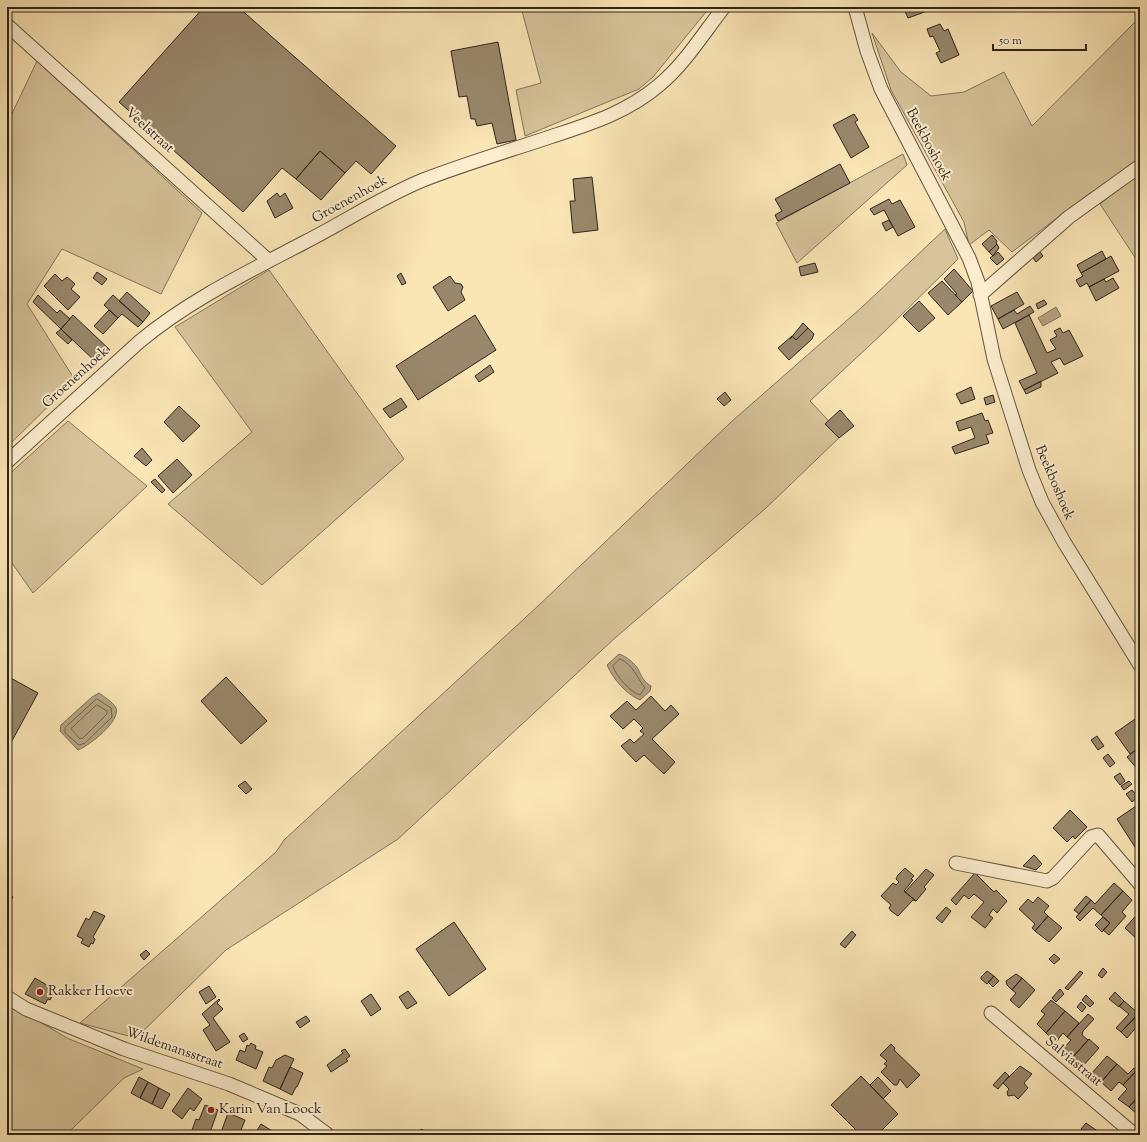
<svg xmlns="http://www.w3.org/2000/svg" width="1147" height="1142" viewBox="0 0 1147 1142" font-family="'Sorts Mill Goudy',serif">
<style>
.green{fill:#d7c49b;stroke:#83745c}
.water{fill:#b5a381;stroke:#7f7059}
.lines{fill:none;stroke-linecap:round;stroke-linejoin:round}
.shore{stroke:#72644e;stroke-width:1}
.building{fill:#99886c;stroke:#2f241c}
.minor-casing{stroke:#625442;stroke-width:15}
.minor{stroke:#fceecf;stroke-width:13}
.poi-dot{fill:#8f2418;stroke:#fceecf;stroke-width:1.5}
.labels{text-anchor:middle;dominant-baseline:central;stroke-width:4;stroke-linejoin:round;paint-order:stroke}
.street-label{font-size:14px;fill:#2f241c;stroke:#fceecf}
.poi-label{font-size:14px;fill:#2f241c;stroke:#fceecf;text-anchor:start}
</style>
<rect width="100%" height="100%" fill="#fae5b5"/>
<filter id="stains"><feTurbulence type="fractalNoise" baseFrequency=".005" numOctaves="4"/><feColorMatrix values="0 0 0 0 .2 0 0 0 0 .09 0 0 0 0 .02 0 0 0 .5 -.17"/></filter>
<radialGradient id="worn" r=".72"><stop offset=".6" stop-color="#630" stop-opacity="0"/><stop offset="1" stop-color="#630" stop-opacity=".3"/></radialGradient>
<path class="green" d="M521 7H710L653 77 639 89 525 136 516 90 541 83Z
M1140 17V159L1085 197 1012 252 989 230 969 245 964 222 891 90 872 33 901 72 931 96 964 92 1004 72 1032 126Z
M37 61 202 213 161 294 62 249 27 304 75 380 7 447V124Z
M903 154 907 165 797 263 776 223Z
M1140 173V265L1100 204Z
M945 229 958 259 883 333 810 401 842 435 766 508 615 638 398 839 226 950 136 1038 80 1023 276 852 284 840 538 606 730 423 861 308Z
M269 270 404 459 262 585 168 504 252 432 175 327Z
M68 421 147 486 33 593 7 556V476Z
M7 1002 67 1038 143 1069 124 1078 66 1135H7Z"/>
<path class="water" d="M1056 307 1061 316 1043 326 1038 318Z
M619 654C626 656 636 664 639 671 642 677 644 682 651 686L650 691 640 700C626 694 613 679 607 665Z
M99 693C104 697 113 702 116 708 121 721 89 746 78 750L60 731 61 725 92 697Z"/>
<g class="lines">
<path class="shore" d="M620 659C633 664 637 678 645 688L640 695C631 693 615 675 613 666Z
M97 699 111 708 112 717 85 743 79 745 65 733V728Z
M97 705 107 711V714L83 738 80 739 71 729Z"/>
</g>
<path class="building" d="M204 7H238L396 146 371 174 356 161 345 173 320 151 296 179 282 168 243 212 119 102Z
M903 7H928L930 10 908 18Z
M940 24 944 31 948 29 959 55 941 63 936 53 940 51 933 36 930 37 927 29Z
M498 42 516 140 497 144 492 123 477 126 475 119H471L467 96 459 97 451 51Z
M854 114 858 120 855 122 869 147 851 158 833 125Z
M320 151 345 173 321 200 296 179Z
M840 164 850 183 778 221 775 215 782 211 775 199Z
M592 177 598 230 573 233 570 201H575L573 179Z
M277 193 280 197 285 193 293 208 275 218 267 201Z
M889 199 892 204 900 200 915 227 898 236 884 210 874 215 870 209Z
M889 220 893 227 886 231 882 223Z
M992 235 997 241 996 243 997 244 989 252 982 244Z
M997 244 999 248 993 256 989 252Z
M1102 251 1106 259 1081 273 1077 265Z
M998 252 1004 259 997 265 990 258Z
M1040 252 1043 256 1036 262 1033 258Z
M1111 256 1119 271 1089 287 1087 283 1080 287 1076 280 1083 276 1081 273Z
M815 263 818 272 801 276 799 267Z
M954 269 973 291 962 302 955 295 957 294 944 279Z
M97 272 107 279 102 285 93 278Z
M401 273 406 283 402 285 397 276Z
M55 274 62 281 67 277 75 284 71 289 80 297 68 310 44 286Z
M450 276 455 283 461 284 463 287 461 292 465 300 448 311 433 287Z
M1113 278 1119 288 1096 301 1089 287 1104 279 1106 282Z
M942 281 962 302 948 315 928 293Z
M127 292 150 313 143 322 119 301Z
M1017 292 1024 304 998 319 991 306Z
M38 295 57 313 60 310 70 319 61 329 33 302Z
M113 295 143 322 138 327 122 314 118 318 104 305Z
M1044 300 1047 304 1038 309 1036 304Z
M919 301 935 318 919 332 903 316Z
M1030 306 1034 312 1003 329 998 319 1014 310 1017 314Z
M109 310 118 318 103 334 94 326Z
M73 315 110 350 97 363 61 329Z
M475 315 496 350 418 400 396 366Z
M1029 315 1047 353 1056 349 1050 340 1057 336 1054 331 1060 328 1063 333 1069 330 1083 356 1064 365 1060 358 1051 362 1058 373 1024 390 1019 381 1037 373 1015 323Z
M803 323 808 328 796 340 792 336 790 339Z
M808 328 814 334 812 339 789 360 778 348 792 336 796 340Z
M61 329 72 340 68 344 56 333Z
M490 365 494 372 479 382 475 376Z
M1041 381V387L1026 394 1024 390Z
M971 387 975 399 961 404 956 394Z
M725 392 731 400 724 406 717 399Z
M993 395 995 402 986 405 984 398Z
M401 398 407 407 390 418 383 409Z
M179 406 200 426 183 442 164 422Z
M840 410 854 426 839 438 825 424Z
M982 413 985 421 988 420 993 433 986 435 989 443 955 454 952 447 975 438 971 427 959 431 956 422Z
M142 448 152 460 146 466 134 456Z
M177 459 192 475 173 493 158 476Z
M155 479 165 490 162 493 151 482Z
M7 676 38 693 7 750Z
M226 677 267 721 241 744 201 701Z
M651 696 665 711 671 705 679 714 652 739 675 762 664 774 644 755 636 762 621 746 630 739 634 743 644 734 640 731 643 728 634 719 623 729 610 716 627 701 636 710Z
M1138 717 1140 719V747L1130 754 1115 733Z
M1097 736 1104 746 1098 750 1091 740Z
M1140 747V770L1139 771 1127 757Z
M1108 754 1115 763 1110 767 1103 758Z
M1120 773 1125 781 1120 785 1114 777Z
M245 781 252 789 246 794 238 786Z
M1129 781 1132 784 1124 790 1121 786Z
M1132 790 1138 797 1132 802 1126 794Z
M1139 804 1140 805V855L1117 819Z
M1070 810 1087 827 1075 839 1073 836 1067 842 1053 828Z
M1034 855 1042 864 1036 870 1023 866Z
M905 868 914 876 911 879 913 880 904 891 916 901 913 900 898 916 891 911 889 908 891 905 881 896 893 883 896 885 899 882 896 879 898 875Z
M926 869 934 875 924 887 926 889 916 901 905 892Z
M975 873 994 892 996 890 1007 901 997 913 993 909 989 915 993 918 985 928 971 917 984 902 974 894 969 899 964 895 956 905 951 900Z
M1114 883 1123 891 1101 915 1093 908 1080 921 1076 917 1091 900 1095 904Z
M1123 891 1132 900 1122 912 1126 916 1109 935 1103 930 1110 923 1101 915Z
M7 893 13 897 7 907Z
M1086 896 1091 900 1079 914 1074 910Z
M1038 897 1049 906 1044 912 1048 916 1035 931 1032 928 1035 924 1019 909 1028 899 1033 903Z
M946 907 951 911 942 923 936 918Z
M94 911 105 916 93 937 95 939 93 944 91 943 89 947 81 943 83 939 77 936 86 918 89 920Z
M1140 911V937L1138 940 1125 928Z
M1048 916 1062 928 1049 942 1035 931Z
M1103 917 1110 923 1102 932 1095 925Z
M454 922 486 969 449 996 416 949Z
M852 931 856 935 845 948 840 944Z
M146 950 150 954 144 960 140 955Z
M1054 954 1060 959 1054 964 1049 959Z
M1103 968 1107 972 1102 978 1098 975Z
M987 971 994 976 987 984 981 979V977Z
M1080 971 1083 973 1068 990 1065 988Z
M1016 974 1022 978 1012 990 1007 985 1006 981Z
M994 976 999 981 993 987 988 982Z
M35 978 55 990 50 1000 48 999 45 1004 25 994Z
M1022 978 1035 990 1019 1008 1010 1000 1016 993 1012 990Z
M209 986 216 997 206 1004 199 992Z
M1060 989 1064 994 1056 1002 1052 998Z
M408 991 417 1003 407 1009 399 997Z
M1115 992 1124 1001 1119 1007 1109 999Z
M371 994 381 1009 371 1016 361 1001Z
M1086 995 1094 1003 1090 1007 1082 1000Z
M219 999 220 1000 217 1003 223 1009 213 1018 230 1042 216 1051 203 1030 210 1025 202 1014Z
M1051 1000 1065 1011 1046 1033 1037 1024 1045 1014 1041 1011Z
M1124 1001 1139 1014 1121 1032 1116 1028 1129 1014 1119 1006Z
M1081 1002 1086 1007 1082 1012 1077 1007Z
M1065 1011 1079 1023 1067 1037 1063 1033 1056 1042 1046 1033Z
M1088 1014 1094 1019 1083 1031 1082 1035 1088 1040 1073 1057 1063 1049 1071 1040 1067 1037Z
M306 1016 310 1021 300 1028 296 1022Z
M1136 1016 1140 1020V1023L1127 1038 1121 1032Z
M244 1033 248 1039 243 1042 239 1036Z
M1089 1039 1099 1048 1083 1066 1073 1057Z
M251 1043 256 1046 255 1049 263 1052 256 1069 236 1060 240 1050 245 1052 247 1045 249 1046Z
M891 1044 895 1048 894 1050 920 1075 907 1088 900 1079 897 1085H894L881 1072 887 1066 884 1064 887 1061 880 1055Z
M345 1049 350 1056 346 1059 348 1061 331 1072 327 1065 343 1053 341 1051Z
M285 1055 294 1059 280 1089 263 1081 269 1067 272 1068 276 1060Z
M1107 1056 1117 1064 1101 1082 1091 1074Z
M1117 1064 1128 1074 1134 1068 1137 1070 1123 1085 1119 1082 1111 1091 1101 1082Z
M1020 1066 1032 1074 1024 1083 1028 1088 1018 1099 1014 1095 1008 1096 1007 1092 1009 1089 1003 1083Z
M290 1067 303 1073 297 1087H296L292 1095 280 1089Z
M1138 1069 1140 1070V1094L1129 1107 1118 1099 1127 1089 1123 1085Z
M1005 1072 1009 1076 998 1089 993 1085Z
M861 1076 898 1114 877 1135H861L831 1105Z
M139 1077 148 1082 140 1098 131 1093Z
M878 1077 891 1091 883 1099 870 1085Z
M148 1082 159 1088 152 1104 140 1098Z
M159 1088 170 1094 162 1109 152 1104Z
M188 1088 202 1099 194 1111 190 1108 182 1119 172 1111Z
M1140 1094V1111L1137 1114 1129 1107Z
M205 1105 218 1110 209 1135 191 1133 196 1119 199 1120Z
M228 1113 245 1120 239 1135H220Z
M1086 1123 1099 1132 1097 1133 1099 1135H1080L1084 1132 1081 1129Z
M261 1124 277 1134 276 1135H254Z
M422 1129 426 1134 429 1132 431 1135H414Z"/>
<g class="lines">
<defs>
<path id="minor" d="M855 7 867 51 881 89 969 258 978 282 994 359 1029 470 1042 502 1064 542 1140 665
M7 25 269 261
M980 295 1069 217 1140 166
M7 462 139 342C189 300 250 271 307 241 346 221 382 197 423 180 464 164 508 151 550 137 589 124 626 113 658 86 684 65 703 34 724 7
M956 863 1047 881 1053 878 1091 837 1098 835 1140 884
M7 997 26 1009 124 1049 229 1084 300 1114 328 1135
M991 1013 1135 1135"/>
</defs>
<use href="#minor" class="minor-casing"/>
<use href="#minor" class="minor"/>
</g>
<g class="poi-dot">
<circle cx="40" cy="992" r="4"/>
<circle cx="211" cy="1110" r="4"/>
</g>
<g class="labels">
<g class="street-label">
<text transform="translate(149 131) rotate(42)">Veelstraat</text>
<text transform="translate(928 145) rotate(62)">Beekboshoek</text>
<text transform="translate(350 200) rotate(-29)">Groenenhoek</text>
<text transform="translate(76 378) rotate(-42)">Groenenhoek</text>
<text transform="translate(1054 483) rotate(67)">Beekboshoek</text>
<text transform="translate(174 1049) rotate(19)">Wildemansstraat</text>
<text transform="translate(1073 1062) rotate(40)">Salviastraat</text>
</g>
<g class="poi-label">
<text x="48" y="992">Rakker Hoeve</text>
<text x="219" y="1110">Karin Van Loock</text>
</g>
</g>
<rect width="1147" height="1142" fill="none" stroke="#fae5b5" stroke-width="24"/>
<rect x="8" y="8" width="1131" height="1126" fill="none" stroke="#2f241c" stroke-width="2"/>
<rect x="12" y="12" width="1123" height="1118" fill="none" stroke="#2f241c"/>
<path d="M993 44v6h93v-6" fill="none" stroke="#2f241c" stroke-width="2"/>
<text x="999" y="44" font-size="12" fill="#2f241c" stroke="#fceecf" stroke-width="3" paint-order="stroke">50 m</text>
<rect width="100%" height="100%" filter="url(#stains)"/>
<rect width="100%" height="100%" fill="url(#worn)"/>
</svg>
